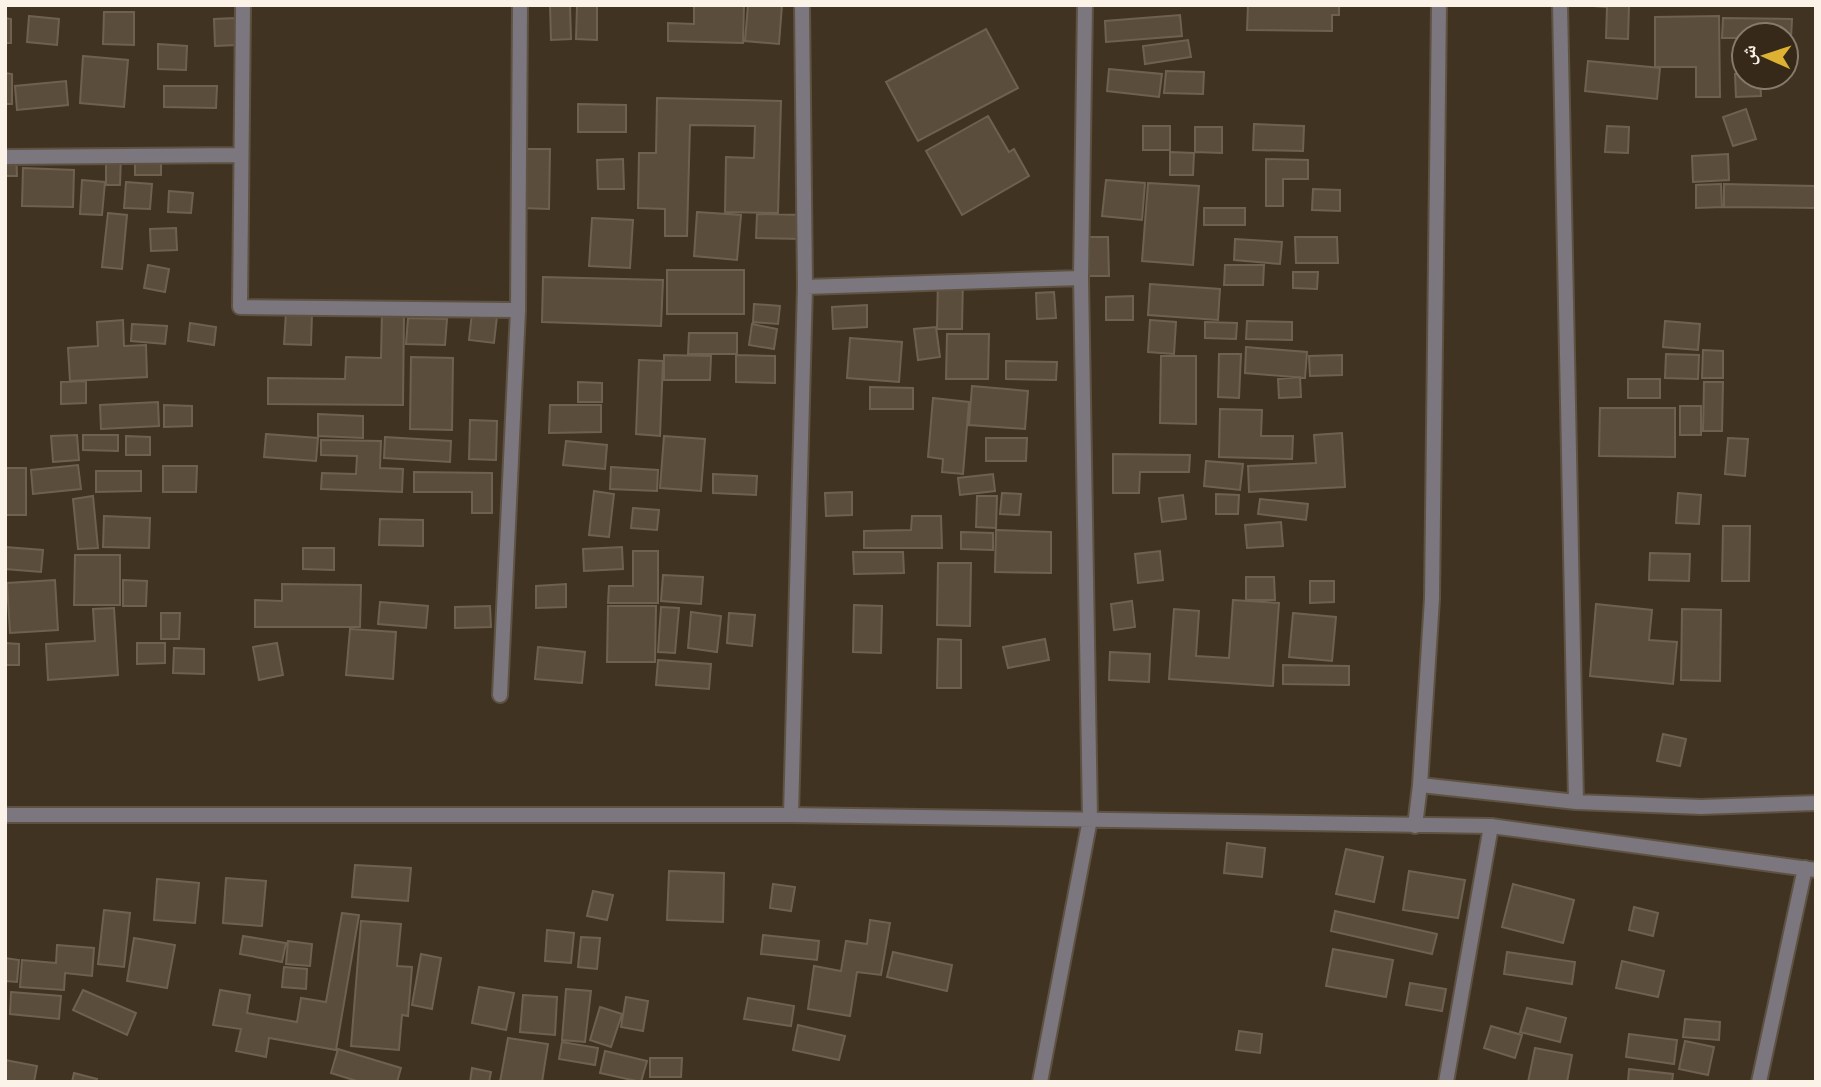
<svg xmlns="http://www.w3.org/2000/svg" width="1821" height="1087" viewBox="0 0 1821 1087" font-family="Karla,'Noto Naskh Arabic',sans-serif">
<style>
.building{fill:#5b4d3c;stroke:#6f614f;stroke-width:2}
.lines{fill:none;stroke-linecap:round;stroke-linejoin:round}
.minor-casing{stroke:#5e5242;stroke-width:18}
.tertiary-casing{stroke:#5e5242;stroke-width:18}
.minor{stroke:#7c767e;stroke-width:14}
.tertiary{stroke:#7c767e;stroke-width:14}
</style>
<rect width="100%" height="100%" fill="#403322"/>
<path class="building" d="M550 5H570L571 39 551 40Z
M577 5H597V40L576 39Z
M694 5H744L743 43 668 41V23L694 24Z
M748 5H782L779 44 745 41Z
M1248 5H1339V15H1332V31L1247 30Z
M1580 5H1629L1628 39 1606 38 1607 7Z
M104 12H134V45L103 44Z
M1180 15 1182 36 1106 42 1105 21Z
M29 16 59 19 57 45 27 42Z
M1719 16 1720 97H1696V67H1655V17Z
M5 18 11 19V43H5Z
M236 18 237 45 215 46 214 19Z
M1723 18 1792 19 1791 39H1786V35H1744V38H1722Z
M986 29 1018 88 918 141 886 82Z
M1188 40 1191 57 1145 64 1143 46Z
M158 44 187 46 186 70 158 69Z
M1744 49V66L1736 67 1735 50Z
M83 56 128 60 124 107 80 103Z
M1588 61 1660 68 1657 99 1585 91Z
M1109 69 1162 74 1159 97 1107 91Z
M1166 71 1204 72 1203 94 1164 93Z
M5 73 12 74V104H5Z
M1735 74H1744V77H1760L1761 96 1736 97Z
M66 81 68 105 17 110 15 86Z
M164 86H217L216 108 164 107Z
M657 98 781 101 778 213 725 212 726 157 754 158 755 126 690 125 687 236H665V209L638 208 639 153H656Z
M578 104 626 105V132H578Z
M1746 109 1756 139 1733 146 1723 117Z
M988 116 1009 152 1014 149 1029 176 962 215 926 151Z
M1254 124 1304 126 1303 151 1253 150Z
M1143 126H1170V150H1143Z
M1607 126 1629 127 1628 153 1605 152Z
M1195 127H1222V153L1195 152Z
M522 149H550L549 209 521 208Z
M5 152H16L17 176H5Z
M1170 152 1194 153 1193 175H1170Z
M135 154H161V175H135Z
M1728 154 1729 180 1693 182 1692 156Z
M106 155H121L120 185H106Z
M623 159 624 189H598L597 160Z
M1266 159 1308 160V179H1283V206H1266Z
M23 168 74 170 73 207 22 206Z
M82 180 105 182 102 215 80 214Z
M1106 180 1145 183 1142 220 1102 216Z
M126 182 152 184 150 209 124 208Z
M1148 183 1199 186 1193 265 1142 261Z
M1721 184 1722 207 1696 208V185Z
M1724 184 1816 186V208L1724 207Z
M1313 189 1340 190V211L1312 210Z
M169 191 193 193 191 213 168 212Z
M1204 208H1245V225H1204Z
M697 212 741 215 737 260 694 256Z
M108 213 127 215 122 269 102 267Z
M757 214 803 215V239L756 238Z
M592 218 633 220 630 268 589 266Z
M176 228 177 250 151 251 150 229Z
M1083 237H1108L1109 276H1083Z
M1295 237H1337L1338 263H1296Z
M1235 239 1282 242 1280 264 1234 260Z
M148 265 169 269 165 292 144 288Z
M1225 265H1264L1263 285H1224Z
M667 270H744V314H667Z
M1293 272H1318L1317 289 1293 288Z
M543 277 663 280 661 326 542 322Z
M938 277H963L962 329H937Z
M1150 284 1220 289 1218 320 1148 315Z
M1054 292 1056 318 1037 319 1036 293Z
M1133 296V320H1106V297Z
M754 304 780 306 778 324 753 322Z
M867 305V327L833 329 832 307Z
M382 311 404 312 403 405 268 404V378L345 379 346 357 381 358Z
M286 312 312 313 311 345 284 344Z
M472 313 497 316 494 343 469 340Z
M408 318 447 319 445 345 406 344Z
M123 320 124 346 146 345 147 377 70 381 68 348 98 346 97 322Z
M1150 320 1176 322 1174 354 1148 352Z
M1247 321 1292 322V340L1246 339Z
M1665 321 1700 324 1698 350 1663 347Z
M1205 322 1237 323 1236 339 1205 338Z
M190 323 216 327 214 345 188 341Z
M132 324 167 326 165 344 131 341Z
M752 324 777 329 774 349 749 345Z
M936 327 940 357 918 360 914 329Z
M689 333H737V354H688Z
M947 334H989L988 379H946Z
M850 338 902 342 899 382 847 378Z
M1246 347 1307 352 1305 378 1245 373Z
M1703 350 1723 351V378H1702Z
M1219 354H1241L1239 398 1218 397Z
M1666 354 1699 355 1698 379 1665 378Z
M664 355 711 356 710 380H664Z
M736 355 775 356V383L736 382Z
M1342 355V375L1310 376 1309 356Z
M1161 356H1196V424L1160 423Z
M411 357 453 358 452 430 410 429Z
M639 360 663 361 660 436 636 434Z
M1006 361 1057 362 1056 380 1006 379Z
M1300 377 1301 397 1279 398 1278 379Z
M1628 379H1660V398H1628Z
M86 381V403L61 404V382Z
M578 382 602 383V402H578Z
M1704 382H1723L1722 431H1703Z
M972 386 1028 391 1025 429 969 425Z
M870 387 913 388V409H870Z
M933 398 969 402 963 474 942 472 943 459 928 457Z
M158 402 159 426 101 429 100 405Z
M164 405 192 406V426L164 427Z
M550 405H601V432L549 433Z
M1680 406H1701V435H1680Z
M1600 408H1675V457L1599 456Z
M1220 409 1262 410 1261 436H1293L1292 459 1219 457Z
M318 414 363 416V438L318 436Z
M470 420 497 421 496 460 469 459Z
M1342 433 1345 487 1249 492 1248 466 1316 463 1314 435Z
M266 434 318 438 316 461 264 457Z
M77 435 79 460 53 462 51 436Z
M83 435H118V451L83 450Z
M126 436 150 437V455H126Z
M664 436 705 439 701 491 660 488Z
M385 437 451 441 450 462 384 458Z
M986 438H1027L1026 461H986Z
M1728 438 1748 439 1745 476 1725 474Z
M321 440 381 441 380 468 403 469 402 492 321 489 322 473 356 474 357 456 321 455Z
M566 441 607 445 605 469 563 465Z
M1113 454 1190 455 1189 472H1140L1139 493H1113Z
M1206 461 1243 464 1240 490 1204 486Z
M78 465 81 489 33 494 31 470Z
M163 466H197L196 492H163Z
M611 467 658 470 657 491 610 489Z
M5 468H26V515H5Z
M96 471H141V491L96 492Z
M414 472 492 473V513H472V492H414Z
M713 474 757 476 756 495 713 493Z
M993 474 995 491 960 495 958 478Z
M594 491 614 494 609 537 589 535Z
M852 492V515L826 516 825 493Z
M1002 493 1021 494 1019 515 1000 514Z
M1678 493 1701 495 1699 524 1676 523Z
M1216 494 1239 495 1238 514H1216Z
M1183 495 1186 519 1162 522 1159 498Z
M93 496 98 548 78 549 73 499Z
M977 496H997L996 528 976 527Z
M1260 499 1308 504 1306 520 1258 514Z
M633 508 659 510 657 530 631 528Z
M104 516 150 518 149 548 103 547Z
M912 516H941L942 548H864V531L911 530Z
M380 519 423 520V546L379 545Z
M1281 522 1283 546 1247 548 1245 525Z
M1723 526H1750L1749 581H1722Z
M996 530 1051 532V573L995 572Z
M961 532 993 533V550L961 549Z
M5 547 43 550 41 572 5 569Z
M622 547 623 569 584 571 583 549Z
M303 548H334V570L303 569Z
M633 551H658V603H608L609 586H633Z
M1160 551 1163 580 1138 583 1135 554Z
M853 552H903L904 573 854 574Z
M1650 553 1690 554 1689 581 1649 580Z
M75 555H120V605H74Z
M938 563H971L970 626 937 625Z
M663 575 703 577 701 604 661 601Z
M1246 577H1274L1275 600H1246Z
M55 580 58 630 10 633 7 583Z
M123 580 147 581 146 606H123Z
M1310 581H1334V602L1310 603Z
M282 584 361 585 360 627H255V600L282 601Z
M566 584V607L536 608V586Z
M1233 600 1279 603 1273 686 1169 679 1174 609 1199 611 1196 656 1229 658Z
M1132 601 1135 627 1114 630 1111 604Z
M380 602 428 606 426 628 378 624Z
M1596 604 1652 610 1649 640 1677 642 1673 684 1590 676Z
M854 605 882 606 881 653 853 652Z
M490 606 491 627 455 628V607Z
M608 606H656L655 662H607Z
M661 607 679 608 675 653 658 652Z
M114 608 118 675 48 680 46 644 95 641 93 609Z
M1682 609 1721 610 1720 681 1681 680Z
M691 612 721 616 717 652 688 648Z
M161 613H180L179 639H161Z
M729 613 755 615 752 646 727 643Z
M1293 613 1336 617 1332 661 1289 657Z
M350 629 396 632 393 679 346 675Z
M938 639 961 640V688H937Z
M1045 639 1049 660 1008 668 1003 647Z
M5 643 19 644V665H5Z
M137 643H165V663L137 664Z
M277 643 283 675 259 680 253 647Z
M538 647 585 652 582 683 535 679Z
M174 648 204 649V674L173 673Z
M1110 652 1150 654 1149 682 1109 680Z
M658 660 711 664 709 689 656 685Z
M1283 665 1349 666V685L1283 684Z
M1663 734 1686 739 1680 766 1657 761Z
M1227 843 1265 848 1262 877 1224 873Z
M1346 849 1383 857 1374 902 1336 894Z
M355 865 411 868 408 901 352 897Z
M669 871 724 873 723 922 667 920Z
M1409 871 1465 880 1458 918 1403 910Z
M226 878 266 881 262 926 223 923Z
M157 879 199 883 195 923 154 920Z
M773 884 795 887 791 911 770 908Z
M1513 884 1574 900 1563 943 1502 927Z
M593 891 613 895 607 920 587 916Z
M1634 907 1658 913 1653 936 1629 930Z
M104 910 130 913 124 967 98 964Z
M1335 911 1437 934 1432 954 1331 931Z
M342 913 359 915 336 1050 269 1038 266 1057 236 1051 241 1029 213 1025 220 990 250 995 247 1013 297 1022 301 998 326 1002Z
M870 920 890 923 881 975 857 972 850 1016 808 1009 814 966 841 971 846 941 867 944Z
M361 921 401 924 397 966 412 967 408 1016 402 1015 399 1050 351 1046Z
M547 930 574 933 571 963 545 961Z
M763 935 819 941 817 960 761 954Z
M243 936 286 943 282 962 240 954Z
M581 937 600 938 597 969 578 967Z
M134 938 175 945 167 988 127 981Z
M288 941 312 944 310 966 286 964Z
M57 945 94 948 92 976 65 973 64 990 20 987 22 960 56 963Z
M1333 949 1393 960 1386 997 1326 986Z
M893 952 952 965 947 991 887 977Z
M1507 952 1575 962 1572 984 1504 974Z
M421 954 441 958 432 1009 412 1005Z
M5 958 19 960 17 982 5 981Z
M1622 961 1664 971 1658 997 1616 988Z
M284 967 307 969 306 989 282 987Z
M1410 983 1446 989 1442 1011 1406 1005Z
M479 987 514 993 506 1030 472 1023Z
M566 989 591 991 585 1042 562 1040Z
M83 990 136 1013 127 1035 73 1010Z
M11 992 61 996 59 1019 10 1014Z
M523 995 557 997 555 1035 520 1032Z
M626 997 648 1001 643 1031 621 1027Z
M748 998 794 1006 791 1026 744 1019Z
M600 1007 622 1014 611 1047 590 1040Z
M1527 1008 1566 1018 1560 1042 1520 1032Z
M1685 1019 1720 1022 1719 1040 1683 1037Z
M798 1025 845 1036 839 1060 793 1050Z
M1491 1026 1522 1035 1515 1058 1484 1048Z
M1239 1031 1262 1034 1260 1053 1236 1050Z
M1629 1034 1677 1040 1674 1064 1626 1057Z
M508 1038 548 1044 542 1082H500Z
M1685 1041 1714 1047 1708 1075 1679 1069Z
M562 1042 598 1048 595 1065 559 1059Z
M1535 1048 1572 1055 1567 1082H1528Z
M338 1049 401 1068 397 1082H360L331 1073Z
M605 1051 647 1061 641 1082 600 1073Z
M650 1058H682L681 1077H650Z
M5 1060 37 1066 34 1082H5Z
M472 1068 491 1072 489 1082H470Z
M1629 1069 1673 1074 1672 1082H1628Z
M74 1073 97 1079 96 1082H72Z"/>
<g class="lines">
<defs>
<path id="minor" d="M243 5 240 307 518 310
M1085 5 1081 278 1090 819
M1560 5 1576 802
M5 157 241 155
M805 287 1081 278
M500 695 518 310 520 5
M1420 785 1576 802 1701 807 1816 803
M791 815 805 287 802 5
M1446 1082 1491 826
M1759 1082 1805 868"/>
<path id="tertiary" d="M5 815H791L1491 826 1816 870
M1415 826 1420 785 1432 599 1439 5
M1040 1082 1090 819"/>
</defs>
<use href="#minor" class="minor-casing"/>
<use href="#tertiary" class="tertiary-casing"/>
<use href="#minor" class="minor"/>
<use href="#tertiary" class="tertiary"/>
</g>
<rect width="1821" height="1087" fill="none" stroke="#fbf3e8" stroke-width="14"/>
<g transform="translate(1765 56) rotate(273)"><circle r="33" fill="#362919" stroke="#857a6c" stroke-width="2"/>
<path d="M0-5L12 26L0 18L-12 26Z" fill="#deb133"/>
<text y="-10" font-size="19" font-weight="bold" text-anchor="middle" fill="#fbf3e8">ش</text>
</g>
</svg>
